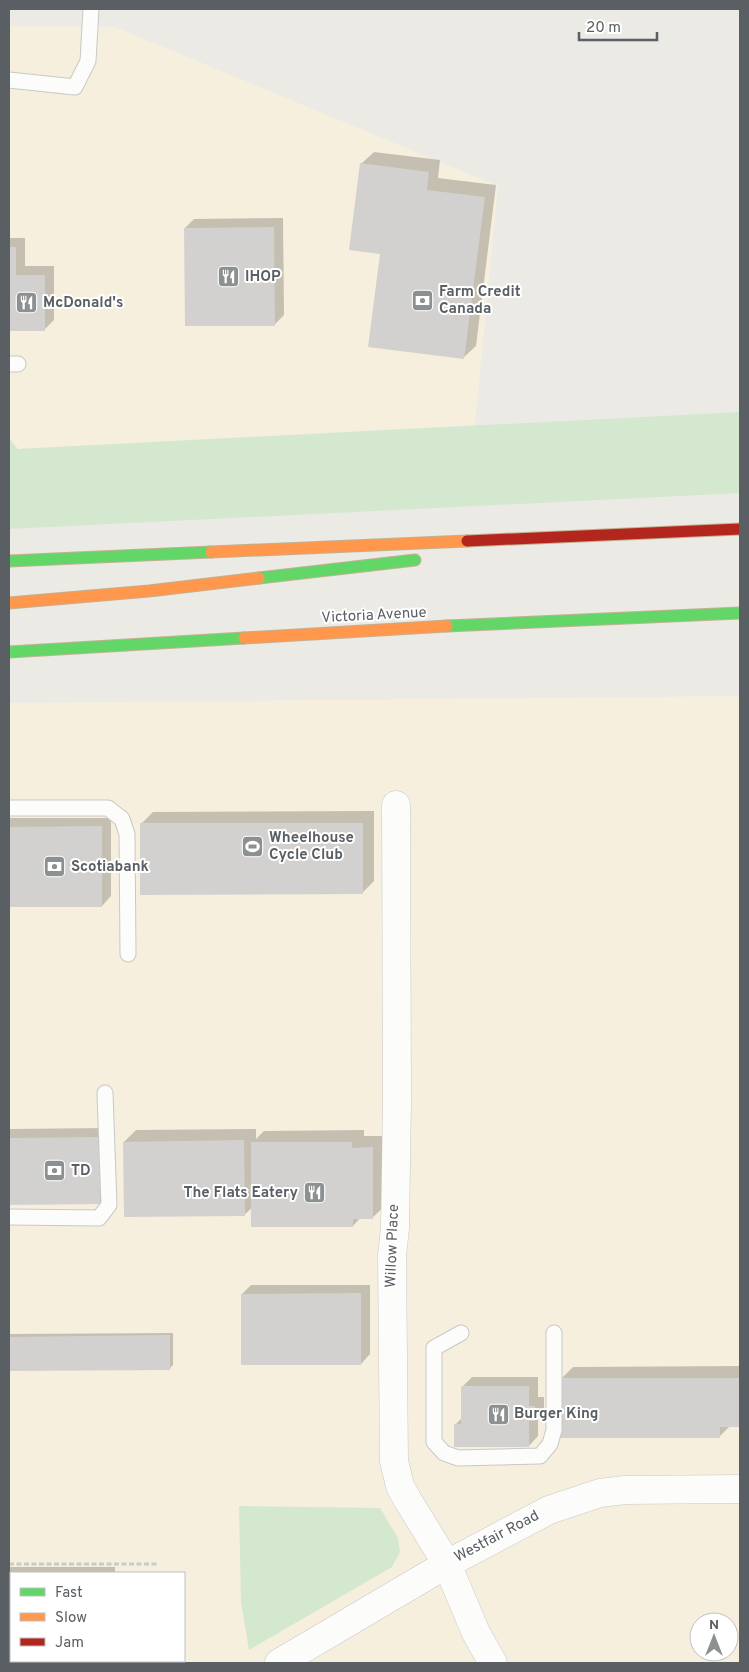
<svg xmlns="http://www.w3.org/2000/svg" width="749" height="1672" viewBox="0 0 749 1672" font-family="Overpass,sans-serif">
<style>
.commercial{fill:#f6efdd;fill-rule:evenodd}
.green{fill:#d3e8cf}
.shadow{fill:#0003}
.building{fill:#d3d1cf}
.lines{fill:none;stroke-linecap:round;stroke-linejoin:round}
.lane-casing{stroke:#c8c8c7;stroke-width:17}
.street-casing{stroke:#c8c8c7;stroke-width:29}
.fast-casing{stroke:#c3b192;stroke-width:13}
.slow-casing{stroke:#c3b192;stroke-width:13}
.jam-casing{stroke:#c3b192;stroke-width:13}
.path{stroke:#c7ccc9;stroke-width:3;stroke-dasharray:5 2.5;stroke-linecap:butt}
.lane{stroke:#fcfcfb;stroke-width:15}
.street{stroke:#fcfcfb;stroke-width:28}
.fast{stroke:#63d668;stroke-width:11}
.slow{stroke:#ff974d;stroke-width:11}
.jam{stroke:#b3261e;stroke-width:11}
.labels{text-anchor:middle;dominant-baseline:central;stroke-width:4;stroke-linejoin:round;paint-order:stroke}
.poi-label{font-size:15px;font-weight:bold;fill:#5a5f64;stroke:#fff;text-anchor:start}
.street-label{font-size:15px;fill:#5a5f64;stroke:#fff}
</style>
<rect width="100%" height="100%" fill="#ebeae5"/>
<path class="commercial" d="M9 26 115 27 498 186 475 425 18 449 9 438Z
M740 696V1663H9V703ZM11 1573H184V1661H11ZM699 1622H729V1652H699Z"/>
<path class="green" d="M740 412V493L9 529V438L18 449Z
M239 1506 380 1508 398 1538 400 1552 392 1567 249 1650 241 1602Z"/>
<path class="shadow" d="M374 152 440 160 438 178 496 185 476 346 463 358 381 253 361 164Z
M283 218 284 315 275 324 185 228 194 219Z
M9 238H25V266H54V320L44 330 9 329Z
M374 811V881L362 893 141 824 153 812Z
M9 818H111V896L102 906H9Z
M109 1128V1194L100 1203H9V1129Z
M256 1129V1139L264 1131 364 1130V1136H384L385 1206 372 1218H360L353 1226 253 1207 245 1214 124 1142 136 1130Z
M251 1285H370V1354L361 1364 242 1294Z
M173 1333V1365L170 1368 9 1370V1334Z
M740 1366V1426H730L720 1436 561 1379 573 1367Z
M472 1377H538V1397H544V1410L538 1416V1436L529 1446 455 1425 463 1417V1386Z
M9 1567H115V1573H11V1661H114V1663H9Z"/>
<path class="building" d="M360 163 429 172 427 190 485 197 464 359 368 347 380 254 349 250Z
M274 227 275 326H185L184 228Z
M9 247H16V275H45V331H9Z
M140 823H363V894L140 895Z
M102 826V907H9V827Z
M100 1137V1204L9 1205V1138Z
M244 1140 245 1216 124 1217 123 1142Z
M251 1142H352V1148L373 1147V1219H353V1227H251Z
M361 1293V1365H241V1294Z
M170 1335V1370L9 1371V1337Z
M560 1378H740V1427H720V1438H560Z
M461 1386H529V1406H535V1421H529V1447H454V1424H461Z
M9 1579H11V1661H103V1663H9Z"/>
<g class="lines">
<defs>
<path id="lane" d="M9 80 75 87 88 61 91 9
M9 364H18
M9 808H108L122 819 127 834 128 954
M9 1217 99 1218 109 1205 105 1093
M461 1333 434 1348V1442L444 1453 458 1458 540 1456 550 1444 554 1430V1333"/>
<path id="street" d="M396 805 397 1100 395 1228 392 1256 394 1461 400 1486 407 1499 447 1564 476 1633 493 1663
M279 1663 447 1564 549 1510 600 1493 625 1490 740 1489"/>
<path id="fast" d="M9 561 211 552
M259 578 415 560
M447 626 740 613
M9 652 244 638"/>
<path id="slow" d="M211 552 467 541
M9 603 149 591 259 578
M244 638 447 626"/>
<path id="jam" d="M467 541 740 529"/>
</defs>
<use href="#lane" class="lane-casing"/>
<use href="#street" class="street-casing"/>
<use href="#fast" class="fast-casing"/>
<use href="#slow" class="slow-casing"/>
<use href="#jam" class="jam-casing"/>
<path class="path" d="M9 1564H158"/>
<use href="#lane" class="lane"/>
<use href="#street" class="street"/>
<use href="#fast" class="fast"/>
<use href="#slow" class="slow"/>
<use href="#jam" class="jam"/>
</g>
<defs>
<symbol id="restaurant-square" viewBox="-11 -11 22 22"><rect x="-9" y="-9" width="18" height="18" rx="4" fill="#8d9091" stroke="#fff"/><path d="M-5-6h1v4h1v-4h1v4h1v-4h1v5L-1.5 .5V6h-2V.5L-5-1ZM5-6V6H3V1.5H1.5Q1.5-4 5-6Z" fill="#fff"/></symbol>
<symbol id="bank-square" viewBox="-11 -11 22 22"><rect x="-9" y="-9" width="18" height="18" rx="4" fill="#8d9091" stroke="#fff"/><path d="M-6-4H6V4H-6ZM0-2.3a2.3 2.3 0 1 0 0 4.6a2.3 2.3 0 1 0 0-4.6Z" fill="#fff"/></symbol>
<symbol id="stadium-square" viewBox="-11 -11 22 22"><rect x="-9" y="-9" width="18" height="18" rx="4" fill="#8d9091" stroke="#fff"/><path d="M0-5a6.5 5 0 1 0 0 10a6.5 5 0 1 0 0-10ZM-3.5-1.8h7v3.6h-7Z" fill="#fff"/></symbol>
</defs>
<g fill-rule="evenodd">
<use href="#restaurant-square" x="216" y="264" width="25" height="25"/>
<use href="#bank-square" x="410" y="288" width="25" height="25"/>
<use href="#restaurant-square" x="14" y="290" width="25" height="25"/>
<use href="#stadium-square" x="240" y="834" width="25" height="25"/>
<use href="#bank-square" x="42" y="854" width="25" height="25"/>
<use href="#bank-square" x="42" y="1158" width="25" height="25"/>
<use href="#restaurant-square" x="302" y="1180" width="25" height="25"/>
<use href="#restaurant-square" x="486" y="1402" width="25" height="25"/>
</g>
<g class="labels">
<g class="poi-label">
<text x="245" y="277">IHOP</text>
<text x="439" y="292">Farm Credit<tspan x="439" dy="17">Canada</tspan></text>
<text x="43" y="303">McDonald's</text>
<text x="269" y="838">Wheelhouse<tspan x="269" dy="17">Cycle Club</tspan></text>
<text x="71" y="867">Scotiabank</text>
<text x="71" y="1171">TD</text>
<text x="298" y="1193" text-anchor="end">The Flats Eatery</text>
<text x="514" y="1414">Burger King</text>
</g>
<g class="street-label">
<text transform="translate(374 616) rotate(-3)">Victoria Avenue</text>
<text transform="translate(393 1246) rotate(-88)">Willow Place</text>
<text transform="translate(497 1537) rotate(-28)">Westfair Road</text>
</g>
</g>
<rect width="749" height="1672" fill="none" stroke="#5a5f64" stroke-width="20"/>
<rect x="10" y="1572" width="175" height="90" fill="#ffffff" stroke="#bdbfc1"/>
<rect x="20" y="1588" width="25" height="8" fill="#63d668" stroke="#bdbfc1"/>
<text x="55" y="1597" font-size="15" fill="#5a5f64">Fast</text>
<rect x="20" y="1613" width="25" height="8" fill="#ff974d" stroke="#bdbfc1"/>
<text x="55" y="1622" font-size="15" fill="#5a5f64">Slow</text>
<rect x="20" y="1638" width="25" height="8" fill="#b3261e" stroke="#bdbfc1"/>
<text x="55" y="1647" font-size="15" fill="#5a5f64">Jam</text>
<g transform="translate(714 1637)"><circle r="24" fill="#ffffff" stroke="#bdbfc1"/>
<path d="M0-4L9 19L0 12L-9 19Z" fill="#8d9091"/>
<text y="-8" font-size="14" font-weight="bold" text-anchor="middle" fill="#5a5f64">N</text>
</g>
<path d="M579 32v8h78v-8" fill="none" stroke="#5a5f64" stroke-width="2.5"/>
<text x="586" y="32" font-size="15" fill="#5a5f64" stroke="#ffffff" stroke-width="4" paint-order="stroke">20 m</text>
</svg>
